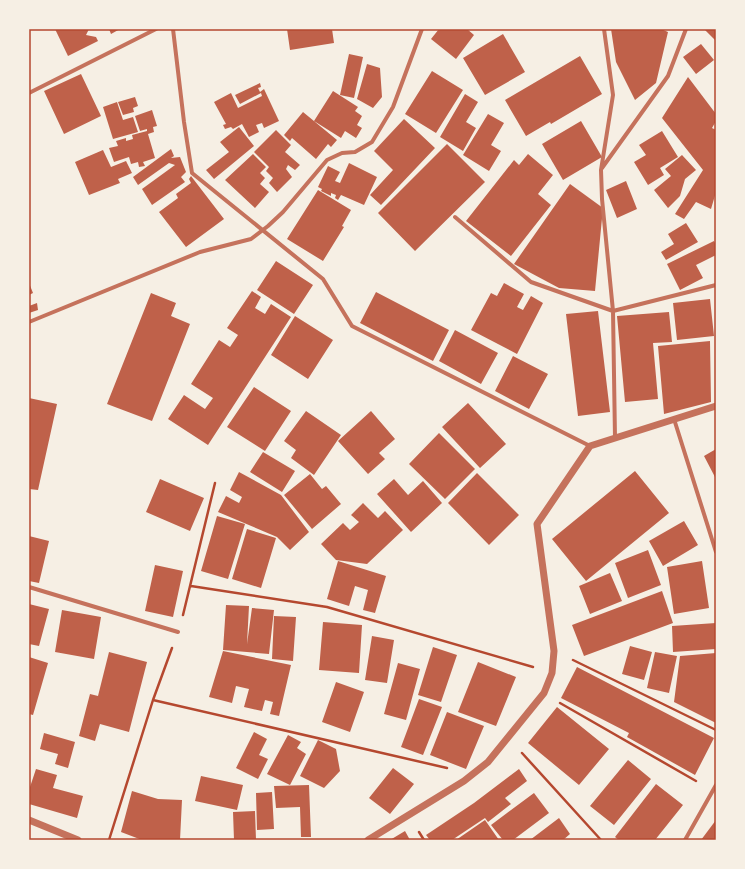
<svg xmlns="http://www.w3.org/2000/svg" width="745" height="869" viewBox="0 0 745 869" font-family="'Source Serif 4',serif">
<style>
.building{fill:#bf614a}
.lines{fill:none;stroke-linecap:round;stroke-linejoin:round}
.path{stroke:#b5482f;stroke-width:2.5}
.minor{stroke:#c5725c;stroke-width:4}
.tertiary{stroke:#c5725c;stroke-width:7}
.neatline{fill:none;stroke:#b5482f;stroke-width:1.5}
</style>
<rect width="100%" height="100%" fill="#f6efe4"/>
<path class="building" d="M55 29H89L86 35 96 37 98 41 68 56Z
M109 29H120L111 34Z
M287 29H332L334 43 290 50Z
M439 29H467L474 35 456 59 431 39Z
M611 29H661L668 32 656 83 635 100 616 62Z
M704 29H716V41Z
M503 34 525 72 485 95 463 58Z
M701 44 714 60 696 74 683 57Z
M349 54 363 57 354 98 340 95Z
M580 56 602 94 551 124 550 122 526 136 505 100Z
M367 64 380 68 382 97 373 108 357 99Z
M432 71 463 90 436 133 405 114Z
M81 74 101 116 64 134 44 91Z
M688 77 716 114V121L712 128 716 130V192L711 209 696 202 684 219 675 214 703 170 662 118Z
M260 83 261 87 258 88 260 92 264 89 279 121 264 128 262 123 256 125 259 132 249 137 242 124 233 129 231 127 225 129 223 125 226 124 214 102 231 93 238 108 262 96 261 93 240 104 235 95Z
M333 91 358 107 355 111 362 116 357 125 362 128 356 138 345 131 341 138 314 121Z
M465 94 478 102 466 122 476 128 463 151 440 137Z
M135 97 138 106 133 108 134 112 123 115 118 102Z
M117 102 123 120 133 117 138 132 113 139 103 107Z
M152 110 157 126 153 127 154 132 148 134 155 158 143 162 145 166 139 167 138 162 131 164 129 157 114 162 109 148 118 146 116 141 126 138V141L133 139 132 135 147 131V129L140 131 135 116Z
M303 112 337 140 331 147 328 144 316 159 292 138 290 141 284 135Z
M488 114 504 123 491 145 501 151 489 171 463 155Z
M404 119 435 148 381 205 370 195 393 170 374 151Z
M581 121 602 157 563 180 542 144Z
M239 127 254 146 214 179 206 170 229 152 220 142Z
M276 130 291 145 285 152 300 165 295 170 288 165 286 169 292 177 277 192 269 183 273 178 266 171 269 167 254 152Z
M662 131 678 157 660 168 664 175 648 185 634 162 646 155 639 145Z
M447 144 485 182 415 251 378 213Z
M171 149 174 156 171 158 180 157 186 172 181 177 185 182 152 205 142 189 175 165 169 163 138 185 133 177Z
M103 150 111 167 126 161 132 173 118 179 120 183 89 195 75 162Z
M253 154 266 167 260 173 265 178 260 184 269 192 255 208 225 180Z
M528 154 553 175 538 194 551 205 511 256 466 221 514 160 519 165Z
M682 155 696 170 685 179 680 196 668 208 654 190 671 176 665 169Z
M349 163 377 177 364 205 341 195 338 200 335 198 336 195 331 193V196L321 191 322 189 318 187 328 166 340 172 335 181 340 183Z
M191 176 224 219 186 247 159 212 178 198 176 194 191 183 189 179Z
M626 181 637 209 617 218 606 190Z
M570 184 603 208 595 291 559 288 514 264Z
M318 190 351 210 342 226 344 227 323 261 287 239Z
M686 223 698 242 666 260 661 252 674 244 668 234Z
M714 241 716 245V255L696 265 703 278 680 290 667 264Z
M276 261 313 285 294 314 257 290Z
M29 283 33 293 29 295Z
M504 283 524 294 517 307 523 310 531 296 543 303 517 354 471 330 491 293 497 296Z
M252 291 261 297 255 308 265 314 271 304 291 317 208 445 168 419 184 395 205 409 213 398 191 384 219 340 230 347 238 335 227 328Z
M376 292 449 330 433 361 360 323Z
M151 293 176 303 171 316 190 324 152 421 107 404Z
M710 299 714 336 677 340 673 303Z
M37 303 38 310 29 313V306Z
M598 311 610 412 578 416 566 314Z
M669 312 672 342 653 343 658 399 625 402 617 316Z
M295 316 333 340 308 379 271 355Z
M455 330 498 353 481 384 439 361Z
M710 341 711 402 664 414 658 346Z
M513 356 548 374 529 409 495 391Z
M254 387 291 411 265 451 227 427Z
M29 398 57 404 38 490 29 489Z
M468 403 506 444 480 468 442 427Z
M306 411 341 435 314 475 291 458 296 450 284 441Z
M371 411 395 439 379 453 385 459 368 474 338 441Z
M439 433 475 469 445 499 409 464Z
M716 449V479L704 456Z
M263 452 295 471 282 492 250 472Z
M635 471 669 513 586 581 552 539Z
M239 472 281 495 309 532 290 550 277 537 218 512 226 496 239 503 242 497 230 490Z
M477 473 519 515 489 545 448 503Z
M310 474 322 489 326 486 341 504 312 529 284 495Z
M160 479 204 498 190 531 146 512Z
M394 479 408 495 423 481 442 503 411 532 377 494Z
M363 503 378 518 385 511 403 530 367 564 336 560 321 544 343 523 350 530 359 522 351 515Z
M217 516 245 524 228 579 201 571Z
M684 521 698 545 663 566 649 541Z
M247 529 276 538 261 588 232 579Z
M29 536 49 541 39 583 29 581Z
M648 550 661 585 628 598 615 563Z
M338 561 386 576 375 613 363 610 368 590 355 586 349 606 327 599Z
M702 561 709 608 674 614 667 567Z
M155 565 183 571 173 617 145 611Z
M610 573 622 601 590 614 579 586Z
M662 591 673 623 584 656 572 625Z
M29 604 49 609 39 646 29 644Z
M226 605 249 606 247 644 252 608 274 610 269 654 223 650Z
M62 610 101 617 94 659 55 652Z
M274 616 296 617 293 661 272 659Z
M323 622 362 625 359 673 319 670Z
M716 623V649L673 652 672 626Z
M372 636 394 640 387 683 365 680Z
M630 646 652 652 644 680 622 674Z
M433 647 457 655 441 702 418 695Z
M223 651 291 665 279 716 270 714 273 702 265 700 262 711 244 707 249 689 236 686 232 703 209 697Z
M109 652 147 662 129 732 100 724 95 741 79 736 90 694 98 696Z
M655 652 677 656 669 693 647 688Z
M716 653V723L674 702 680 656Z
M29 657 48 663 33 715 29 714Z
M478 662 516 677 496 726 458 712Z
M398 663 420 669 406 720 384 714Z
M577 667 714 738 695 775 627 737 629 733 561 698Z
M336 682 364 692 350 732 322 722Z
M419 699 442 707 423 755 401 747Z
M557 707 609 749 579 785 528 743Z
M447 712 484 726 466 769 430 755Z
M254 732 267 739 259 755 268 759 258 779 236 768Z
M44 733 75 742 68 768 55 764 58 754 40 749Z
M288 735 301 742 297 748 306 754 290 785 267 774Z
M318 740 336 749 340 771 324 788 300 776Z
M628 760 651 779 614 825 590 806Z
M393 768 414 784 390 814 369 798Z
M36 769 57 775 53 788 83 796 77 818 29 804V790Z
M519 769 527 781 505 798 511 804 488 822 485 818 452 840H430L426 835 474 803Z
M201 776 243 785 237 810 195 801Z
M656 784 683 805 655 840H619L615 837Z
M309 785 311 837H301L300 807 276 808 274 786Z
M132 791 158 799 182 800 180 840H142L121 832Z
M272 792 274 829 257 830 256 793Z
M534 793 549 813 513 840H503L491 825Z
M255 811 256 840H234L233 812Z
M559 818 570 834 563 840H530Z
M485 820 499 840H456Z
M716 820V840H701Z
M405 831 410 840H390Z"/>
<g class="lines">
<path class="path" d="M191 586 327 607 533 667
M183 615 215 483
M573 660 716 730
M153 700 447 768
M560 703 696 781
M522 753 601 840
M419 832 424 840
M109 840 153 700 172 648"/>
<path class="minor" d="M173 29 184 122 192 173 323 279 352 326 590 446
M604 29 613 95 601 170 602 199 613 311 615 438
M29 93 156 29
M602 168 668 76 686 29
M455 217 531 282 613 311 716 285
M29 322 200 252 251 239 268 226 283 212 327 160 342 153 355 152 372 142 393 107 422 29
M674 419 716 552
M29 587 178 632
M685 840 716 785"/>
<path class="tertiary" d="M29 820 78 840
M368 840 464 781 488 762 544 693 552 673 554 651 537 524 590 446 716 406"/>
</g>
<rect width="745" height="869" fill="none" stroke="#f6efe4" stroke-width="60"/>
<rect x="30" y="30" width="685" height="809" class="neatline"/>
</svg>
